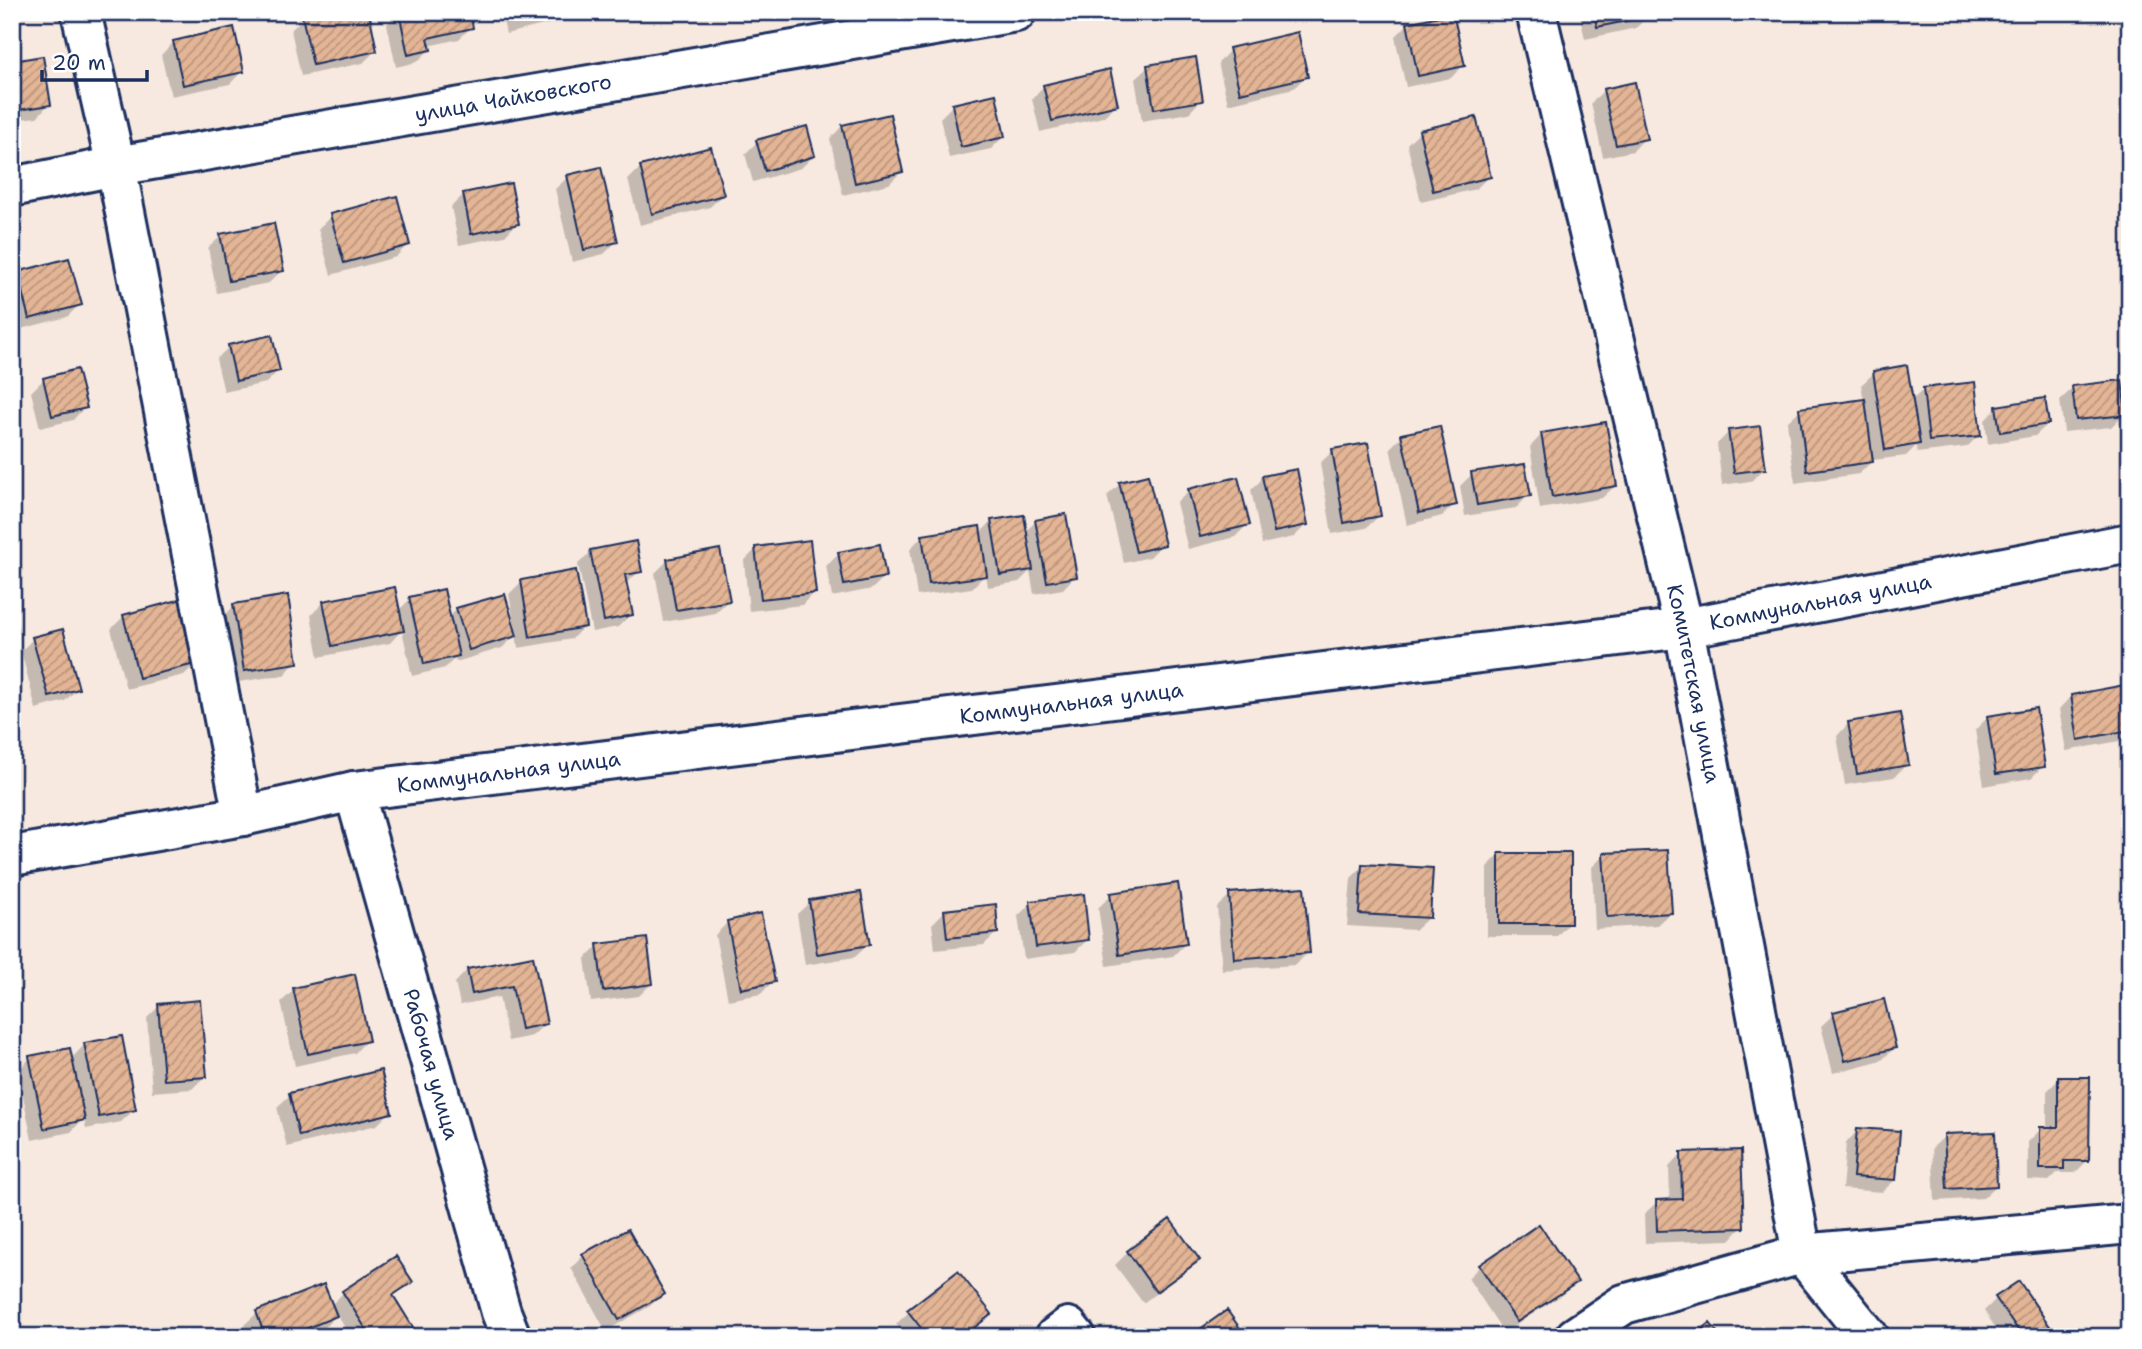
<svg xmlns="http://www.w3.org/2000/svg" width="2142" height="1349" viewBox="0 0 2142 1349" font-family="'Shantell Sans',sans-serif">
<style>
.shadow{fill:#0003}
.building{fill:url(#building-hatch);stroke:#1b2f5e;stroke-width:2}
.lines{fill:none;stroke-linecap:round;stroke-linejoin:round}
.minor-casing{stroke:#1b2f5e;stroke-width:44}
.minor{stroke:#fff;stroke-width:38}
.labels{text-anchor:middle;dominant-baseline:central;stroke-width:5;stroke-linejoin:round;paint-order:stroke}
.street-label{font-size:21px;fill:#1b2f5e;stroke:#fff}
</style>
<defs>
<pattern id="building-hatch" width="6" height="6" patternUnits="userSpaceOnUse" patternTransform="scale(1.75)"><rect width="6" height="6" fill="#e4b595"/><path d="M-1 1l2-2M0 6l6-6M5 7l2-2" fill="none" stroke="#b8947d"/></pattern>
</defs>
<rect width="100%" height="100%" fill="#f7e9df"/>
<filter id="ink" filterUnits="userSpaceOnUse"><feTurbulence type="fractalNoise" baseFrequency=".0143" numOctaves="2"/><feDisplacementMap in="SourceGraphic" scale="14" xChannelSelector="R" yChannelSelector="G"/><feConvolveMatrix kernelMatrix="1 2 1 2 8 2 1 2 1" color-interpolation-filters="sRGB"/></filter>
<g filter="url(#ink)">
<path class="shadow" d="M399 12 471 27 459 39 428 46 429 50 417 62 396 67 387 24Z
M501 12H574L565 20 506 34Z
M605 12H628L606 17Z
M1579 12H1648L1649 15 1636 28 1585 39Z
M303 18 375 51 363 63 301 76 291 30Z
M1408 24 1463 65 1451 78 1406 87 1395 37Z
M174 42 242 71 230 84 171 96 161 55Z
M1230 50 1306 76 1294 88 1228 104 1218 63Z
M12 63 49 104 37 117 12 120Z
M1148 67 1201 100 1189 113 1142 121 1135 79Z
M1044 86 1116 105 1103 117 1040 132 1032 99Z
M1604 90 1645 138 1633 151 1603 157 1591 103Z
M953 105 1003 137 991 149 949 158 940 118Z
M842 126 902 171 889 184 843 195 830 139Z
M1420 131 1489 176 1476 189 1421 202 1407 144Z
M757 142 814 156 801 168 753 182 745 154Z
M641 167 722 195 710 207 640 225 628 180Z
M568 177 616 242 604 254 572 262 555 189Z
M464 194 517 223 505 236 459 245 451 207Z
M395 198 408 244 396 257 331 275 318 229 331 216Z
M221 236 282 270 269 283 217 293 208 248Z
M18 274 80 304 67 317 17 330 12 312V279Z
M229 347 278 371 266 383 224 392 216 359Z
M1874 373 1911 401 1924 389 1979 435 1967 447 1917 453 1916 446 1906 456 1873 460 1859 474 1795 483 1787 422 1800 410 1864 401 1861 385Z
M43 380 85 407 73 420 40 428 31 392Z
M2073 388 2124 414 2111 427 2064 432 2060 400Z
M1997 408 2048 424 2035 436 1988 444 1985 420Z
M1729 432 1764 469 1751 481 1722 485 1717 444Z
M1542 434 1615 486 1602 498 1540 509 1530 447Z
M1402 436 1455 504 1442 516 1407 525 1390 448Z
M1333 451 1379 516 1366 528 1332 534 1320 463Z
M1472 474 1529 495 1516 508 1465 516 1460 486Z
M1263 478 1306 525 1294 537 1262 544 1251 490Z
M1120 484 1163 544 1150 557 1124 563 1107 496Z
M1189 491 1248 524 1235 537 1188 549 1176 503Z
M992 521 1025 532 1036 521 1075 576 1063 589 1034 594 1030 571 1019 582 988 587 986 574 972 588 917 596 910 549 922 536 979 534Z
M756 549 814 592 802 605 749 611 744 561Z
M591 552 640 571 625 584 631 614 618 627 592 632 578 564Z
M839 554 884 577 872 589 832 597 826 566Z
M668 560 728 601 715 613 664 622 655 573Z
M521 582 584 626 572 639 518 648 516 635 502 648 456 662 455 658 445 668 412 676 402 630 390 643 319 657 311 615 323 603 398 611 410 599 448 618 457 609 511 624 514 623 509 594Z
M234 606 296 662 284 675 232 683 222 618Z
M124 616 197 662 184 675 126 689 111 629Z
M33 639 77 689 65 701 36 709 21 651Z
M2130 686V739L2066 751 2059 709 2071 696Z
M1988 717 2043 766 2031 778 1984 786 1975 730Z
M1849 723 1907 764 1894 777 1845 785 1837 736Z
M1499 855 1569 923 1557 936H1487V867Z
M1604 855 1670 913 1657 925 1595 929 1592 867Z
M1363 866 1428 918 1415 930 1347 926 1351 878Z
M1111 895 1185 944 1173 956 1107 966 1098 908Z
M1230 895 1308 952 1295 965 1222 970 1217 907Z
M810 902 868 945 855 957 805 965 797 914Z
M1031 903 1088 939 1075 952 1024 959 1018 916Z
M945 911 997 932 984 945 935 950 932 924Z
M728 922 773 981 761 994 728 1000 715 935Z
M598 946 651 984 639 996 591 1002 585 959Z
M531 958 545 1024 532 1036 508 1041 499 997 460 1005 455 983 467 970Z
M294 990 367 1040 355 1053 295 1066 281 1002Z
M159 1006 205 1076 192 1089 152 1092 147 1018Z
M1834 1014 1894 1048 1882 1060 1833 1073 1821 1026Z
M85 1044 134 1110 121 1122 86 1129 84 1118 71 1132 32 1140 18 1071 30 1058 71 1059Z
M2059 1079 2088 1160 2075 1173H2057L2049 1181 2028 1180V1142L2041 1129H2047V1091Z
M290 1095 390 1112 377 1125 287 1147 277 1107Z
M1858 1130 1895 1180 1882 1192 1842 1189 1846 1143Z
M1945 1136 1996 1186 1983 1198 1935 1201 1932 1148Z
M1682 1154 1742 1227 1730 1240 1645 1243 1644 1214 1657 1202 1670 1201 1669 1167Z
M1170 1221 1197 1260 1185 1272 1143 1303 1115 1265 1128 1252Z
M583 1256 663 1294 650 1306 606 1331 571 1268Z
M396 1258 411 1282 392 1298 417 1337H351L337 1315 323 1329 302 1337H249L244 1325 257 1313 323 1287 331 1305 343 1293Z
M1480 1266 1575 1281 1563 1294 1504 1333 1468 1278Z
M1996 1299 2044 1337H2002L1984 1311Z
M909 1312 989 1314 963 1337H906L896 1324Z"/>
<path class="building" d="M320 12H369L377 51 313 65 302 16Z
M399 12H470L473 28 428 38 431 50 408 55Z
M516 12H563L518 22Z
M1594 12H1650L1651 16 1597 27Z
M1453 13 1465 66 1418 76 1407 23Z
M234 27 244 72 183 85 173 41Z
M1298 32 1308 77 1240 93 1229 48Z
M43 56 51 105 12 111V61Z
M1196 57 1203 101 1154 109 1147 65Z
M1110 69 1118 105 1052 121 1043 85Z
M1635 82 1647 139 1616 145 1603 89Z
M996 94 1005 137 961 147 952 104Z
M890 114 903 172 855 183 842 125Z
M1476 117 1491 177 1433 191 1419 130Z
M807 126 815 156 765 171 756 140Z
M711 147 724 195 652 214 640 166Z
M601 167 618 242 584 250 567 175Z
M511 183 519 224 471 234 463 193Z
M397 196 410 245 344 263 330 214Z
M274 223 284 271 229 281 220 234Z
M69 258 82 305 29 319 17 272Z
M272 335 280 371 236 381 228 345Z
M1907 365 1920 444 1885 450 1873 371Z
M77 369 87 408 52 416 43 378Z
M2122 380 2126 415 2076 420 2072 386Z
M1975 382 1981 436 1929 441 1923 388Z
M2045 398 2049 424 2000 432 1996 406Z
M1865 399 1873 462 1807 471 1799 408Z
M1606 422 1617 486 1552 497 1541 433Z
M1440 426 1457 505 1419 513 1401 434Z
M1760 426 1766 469 1734 473 1728 430Z
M1368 443 1381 516 1344 523 1332 449Z
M1525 464 1531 496 1477 505 1471 472Z
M1297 469 1308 525 1274 532 1262 476Z
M1148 475 1165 545 1136 552 1119 482Z
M1238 477 1250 525 1200 537 1188 489Z
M1066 514 1077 577 1047 582 1035 520Z
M1024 515 1033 570 1000 575 991 520Z
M980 526 987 576 929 584 922 535Z
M810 540 816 593 761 599 755 547Z
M636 541 642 572 625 575 633 615 604 621 590 550Z
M880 544 886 577 844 585 838 552Z
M720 549 730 601 676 610 667 559Z
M576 570 586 627 530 637 521 580Z
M395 587 404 631 332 646 323 601Z
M444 589 459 656 424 664 409 597Z
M505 594 517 636 469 650 456 608Z
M288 595 298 663 244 671 233 604Z
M182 599 199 663 139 678 123 615Z
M63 629 79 689 49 697 32 637Z
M2130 684V730L2078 740 2071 695Z
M2036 708 2045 767 1996 774 1987 716Z
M1900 713 1909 765 1857 774 1848 722Z
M1668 850 1672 913 1607 917 1603 853Z
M1499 853H1571V924H1499Z
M1362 864 1433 868 1430 918 1359 914Z
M1178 883 1187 944 1119 955 1110 893Z
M1304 887 1310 953 1234 959 1229 893Z
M861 892 870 945 817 954 809 900Z
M1084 894 1089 940 1036 947 1030 901Z
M996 904 998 933 947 938 944 910Z
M761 913 775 982 741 989 727 921Z
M647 938 653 984 603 991 597 944Z
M533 956 547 1024 521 1029 512 986 472 994 467 969Z
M355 974 369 1041 308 1054 293 988Z
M1884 999 1896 1048 1845 1061 1833 1012Z
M200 1000 207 1077 164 1080 158 1004Z
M122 1036 136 1110 99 1117 84 1043Z
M70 1048 85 1120 44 1129 29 1056Z
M381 1070 392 1113 299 1136 289 1093Z
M2058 1077H2090L2089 1161H2064V1169H2040V1127H2058Z
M1857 1128 1900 1131 1896 1180 1853 1177Z
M1995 1132 1997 1186 1947 1189 1944 1134Z
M1741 1150 1744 1228 1657 1231 1656 1200 1682 1199 1681 1152Z
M1170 1219 1200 1260 1156 1292 1127 1251Z
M1539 1224 1578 1282 1517 1322 1479 1265Z
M628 1229 665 1294 619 1320 582 1254Z
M396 1256 413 1282 393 1295 419 1337H371L342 1291Z
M958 1271 992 1314 962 1337H928L907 1310Z
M2019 1281 2053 1331 2044 1337H2023L1995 1297Z
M324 1284 337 1316 286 1337H265L256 1311Z
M1227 1310 1246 1337H1189Z
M1710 1323 1721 1337H1693Z"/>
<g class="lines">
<defs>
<g id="minor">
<path d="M81 12 116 166 243 816"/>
<path id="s1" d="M1536 12 1684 628 1802 1254 1869 1337"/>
<path id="s2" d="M12 187 116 166 1016 12"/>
<path id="s3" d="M354 791 501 1312 511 1337"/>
<path id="s4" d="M12 856 243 816 354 791 1684 628 2130 543"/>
<path d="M1055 1337 1068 1327 1076 1337"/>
<path d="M1575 1337 1624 1304 1802 1254 2130 1224"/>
</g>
</defs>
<use href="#minor" class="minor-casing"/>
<use href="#minor" class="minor"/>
</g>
</g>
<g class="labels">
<g class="street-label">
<text stroke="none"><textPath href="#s2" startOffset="509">улица Чайковского</textPath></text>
<text stroke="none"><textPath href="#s4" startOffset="1827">Коммунальная улица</textPath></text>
<text stroke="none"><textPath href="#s1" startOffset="690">Комитетская улица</textPath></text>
<text stroke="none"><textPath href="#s4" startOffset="1071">Коммунальная улица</textPath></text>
<text stroke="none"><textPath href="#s4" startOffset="504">Коммунальная улица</textPath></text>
<text stroke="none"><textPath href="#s3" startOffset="284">Рабочая улица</textPath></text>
</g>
</g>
<rect width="2142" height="1349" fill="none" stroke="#fff" stroke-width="42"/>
<rect x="21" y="21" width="2100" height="1307" fill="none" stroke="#1b2f5e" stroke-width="2.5" filter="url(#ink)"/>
<path d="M42 70v10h105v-10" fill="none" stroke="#1b2f5e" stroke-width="3.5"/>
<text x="52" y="70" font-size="21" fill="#1b2f5e" stroke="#ffffff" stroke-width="5" paint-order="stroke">20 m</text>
</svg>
